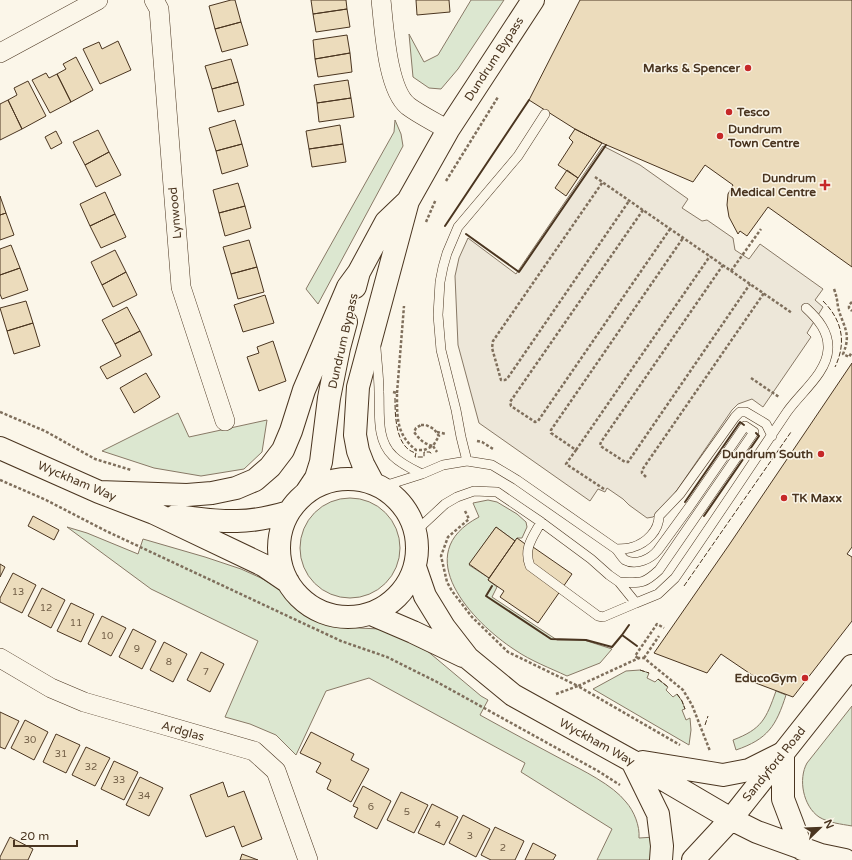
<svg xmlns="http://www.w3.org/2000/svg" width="852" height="860" viewBox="0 0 852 860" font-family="'Varela Round',sans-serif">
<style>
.green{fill:#dce7d0;stroke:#887966}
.parking{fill:#ede7d9;stroke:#887966}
.building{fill:#ecdcbc;stroke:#4a3520}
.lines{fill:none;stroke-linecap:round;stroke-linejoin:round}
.service-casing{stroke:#4a3520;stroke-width:10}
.minor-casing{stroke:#4a3520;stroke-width:20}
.tertiary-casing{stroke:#4a3520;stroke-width:24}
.secondary-casing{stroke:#4a3520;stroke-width:24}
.path{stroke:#7f6f5c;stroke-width:2.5;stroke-dasharray:3 2;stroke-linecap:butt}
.service{stroke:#fbf6e9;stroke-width:9}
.minor{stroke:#fbf6e9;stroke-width:19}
.tertiary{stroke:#fbf6e9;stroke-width:22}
.secondary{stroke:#fbf6e9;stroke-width:22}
.fence{stroke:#4a3520;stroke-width:1;stroke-dasharray:5 2;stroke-linecap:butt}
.wall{stroke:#4a3520;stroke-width:2}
.poi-dot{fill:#c62828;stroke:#fbf6e9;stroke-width:1.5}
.labels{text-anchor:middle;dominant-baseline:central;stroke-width:3;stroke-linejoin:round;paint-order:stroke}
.number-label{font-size:10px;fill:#725f47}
.street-label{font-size:12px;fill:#4a3520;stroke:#fbf6e9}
.poi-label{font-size:12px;font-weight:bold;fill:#4a3520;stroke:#fbf6e9;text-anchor:end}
</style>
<rect width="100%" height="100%" fill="#fbf6e9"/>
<path class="green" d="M471 0H504L458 69 441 89 429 88 413 77 409 34 424 62 438 55Z
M395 120 401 134 403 146 318 304 306 289 394 132Z
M178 413 189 437 267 420 262 452 244 469 201 476 154 468 102 451Z
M300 548a50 50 0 1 1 100 0a50 50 0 1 1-100 0Z
M488 500 497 502 517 514 526 522 527 527 522 538H517L515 541 496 527 469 565 489 578 488 580 497 587 492 597 557 640H584L612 649 600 663 567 676C550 668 531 661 515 650 472 622 408 554 479 517L473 503Z
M67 527 87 533 138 554 143 539 205 557 241 569 261 578 278 588 299 608 310 616 324 624 337 627 380 629 419 644 481 696 488 700 480 715C507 730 535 745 563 760 582 770 613 785 626 802 634 811 640 826 639 838L655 837 652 860H597L612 829 521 772 525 763 369 678 326 691 296 755 276 735 250 724 225 717 258 641 151 589Z
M640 670 649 673 647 678 655 682 658 679 668 687 666 690 673 697 677 694 682 701 685 709 682 710 686 720 690 718 691 730 689 745 593 689 626 671Z
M776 691 786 695C776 726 768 739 736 750L733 740C762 729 766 719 776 691Z
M852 706V826C841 824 829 823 819 817 803 806 798 779 807 763Z"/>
<path class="parking" d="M603 146 640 165 688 199 682 208 702 221 707 220 733 238 735 250 749 259 760 244 823 289 815 300 823 307 807 333 811 337 763 407 752 399 738 404 732 410 671 499 653 517 647 518 629 505 623 499 607 488 605 492 598 489 590 501 479 423 458 345 455 276 459 258 468 238 516 274Z"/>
<path class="building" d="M231 0H235L241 22 215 29 209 6Z
M311 0H346L347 9 313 14Z
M416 0H449L450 12 417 15Z
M580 0H852V267L768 207 747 236 740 231 738 234 729 217 727 205 728 194 733 185 705 165 693 182 602 143 575 129 529 100Z
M347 9 350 27 316 32 313 14Z
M241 22 248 45 222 52 215 29Z
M347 35 350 53 315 59 313 40Z
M118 41 131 70 100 84 83 49 99 42 102 49Z
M350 53 352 72 318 77 315 59Z
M76 57 93 90 71 102 57 74 66 69 63 64Z
M231 59 238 82 212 89 205 66Z
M46 73 49 78 57 74 71 102 50 113 32 80Z
M348 80 351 98 317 103 314 85Z
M28 81 46 116 22 129 8 100 17 95 14 88Z
M238 82 244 105 218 112 212 89Z
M351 98 354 117 319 122 317 103Z
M8 100 22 129 0 140V104Z
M235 120 242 144 216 151 209 128Z
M340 125 343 144 309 149 306 131Z
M575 129 602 143 578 178 558 165 573 142 569 138Z
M98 130 109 152 85 165 73 142Z
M56 131 62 143 51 149 45 137Z
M242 144 248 166 222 174 216 151Z
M343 144 346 162 312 167 309 149Z
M109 152 121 175 96 187 85 165Z
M567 170 578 178 566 196 555 188Z
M238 183 245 206 219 213 213 190Z
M105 192 115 214 90 226 80 204Z
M0 196 6 213 0 215Z
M245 206 251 228 225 236 219 213Z
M6 213 14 235 0 240V215Z
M115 214 126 237 101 248 90 226Z
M249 240 257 267 231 274 223 247Z
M11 245 20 268 0 275V249Z
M115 250 126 272 102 285 91 262Z
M257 267 264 292 238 299 231 274Z
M20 268 28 290 2 299 0 294V275Z
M126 272 137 295 113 307 102 285Z
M265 295 274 323 243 332 234 305Z
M26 301 33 323 7 331 0 308Z
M127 307 140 331 115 344 102 320Z
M33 323 40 346 14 354 7 331Z
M140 331 152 355 107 379 100 367 121 356 115 344Z
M273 341 286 381 259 391 247 357 259 353 257 347Z
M852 363V547L847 554 852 557V621L793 697 753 682 755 677 721 654 707 673 654 653 729 545Z
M146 373 160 397 134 413 120 388Z
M33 516 59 530 54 540 28 526Z
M496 527 515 541 489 578 469 564Z
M517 538 532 549 533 547 572 574 538 623 500 597 504 591 488 580Z
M0 564 5 567 0 577Z
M13 573 36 585 22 613 0 602V598Z
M42 588 65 600 51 628 28 616Z
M71 603 94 614 81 642 57 631Z
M102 616 126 628 111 656 88 644Z
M133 629 156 641 142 669 119 657Z
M164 642 187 654 173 682 150 670Z
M201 652 224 664 210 692 187 680Z
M0 712 19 721 5 749 0 747Z
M25 720 48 732 34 760 11 748Z
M311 732 354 754 351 760 369 769 351 802 327 789 331 780 316 772 321 763 300 753Z
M56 734 80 745 66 773 43 762Z
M86 747 110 758 95 786 72 775Z
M114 761 138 772 124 800 101 789Z
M140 777 163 788 149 816 126 805Z
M223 782 228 797 244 791 262 839 242 847 234 826 206 837 190 795Z
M363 786 391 801 377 829 354 817 358 808 353 806Z
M401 792 428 805 414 833 387 820Z
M432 804 458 817 444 845 418 833Z
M463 815 490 829 476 857 449 843Z
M495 827 524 841 515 860H491L481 855Z
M10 837 33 849 28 860H0V857Z
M533 843 556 855 553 860H525Z
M242 854 258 860H240Z"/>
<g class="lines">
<defs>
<path id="service" d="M376 348C377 363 379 377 379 392 380 413 376 440 393 456 401 464 412 469 422 474
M467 461 461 437 456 410 441 350 438 315 440 282 443 267 447 253 458 227 518 156 545 114
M381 487 422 474 443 465 467 461 492 465 517 480 616 549C619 552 622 558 625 560 636 566 651 559 658 550L690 506 745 426 754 432 659 570C643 585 640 583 619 582
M541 522C533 537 523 548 530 566L598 616 603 617 636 603
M416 531 445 504 457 497 474 491 497 492 541 522 591 559 609 575 619 582 636 603 658 594 675 578C713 523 750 467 787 412 800 393 827 373 828 349 829 332 818 319 806 308
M616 549C622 549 628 549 633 547 646 543 659 531 659 516L680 494 735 417 740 412H746L766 424 772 436"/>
<path id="minor" d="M154 0 159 9 181 287 225 421
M381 0C384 26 387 89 408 106 420 115 435 122 448 130
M0 53 98 0
M0 658 51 688 84 702 254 751 276 771 308 860"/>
<path id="tertiary" d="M731 819 852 666"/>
<path id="secondary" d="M355 287 359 272 386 222 408 201
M0 448 99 492 154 513 263 565 288 582
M279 548a69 69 0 1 1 138 0a69 69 0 1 1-138 0Z
M373 483 363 464 358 451 355 435 358 387 408 201 448 130 533 0
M99 492 187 495 212 493 236 488 255 480 270 467 283 450 291 431 304 390 348 287 359 272
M306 493 316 478 321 462 329 398 339 348 346 322
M175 516C196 518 216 522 237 521 254 521 272 517 289 512
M415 567 425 596 444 627 468 658 513 695 632 761 731 819 757 832 821 855 845 860
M371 614 413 632 463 656
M632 761 658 814 662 846 661 860
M643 762 723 775 749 770 783 753V799L802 849
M693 860 731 819"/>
</defs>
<use href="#service" class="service-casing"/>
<use href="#minor" class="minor-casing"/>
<use href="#tertiary" class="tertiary-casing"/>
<use href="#secondary" class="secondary-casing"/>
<path class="path" d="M595 177 792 313
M446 181 498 97
M602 183 493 341 492 348 501 380H505L507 379 629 201
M643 210 510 402 511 406 535 422 538 421 670 229
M426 222 436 199
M723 265 601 442 600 445 602 447 625 462H628L750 284
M731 271 761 229
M834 289C837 297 837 300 838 307 843 327 852 333 843 354L849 357 852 352
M852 302 849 305V308L852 311
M751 378 779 397
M393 392 397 393C397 417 396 434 416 450H424L433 446 437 452
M397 393 404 306
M0 412 45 431 95 459 131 470
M421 425H426L434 429 439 436 433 446C424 444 419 439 414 432L416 428Z
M437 432 446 434
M477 441 482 442 493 449
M576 450 710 256
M646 477 642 473V470L764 293
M0 480 46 500 106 531 341 641 387 657 437 682 598 771 620 785
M604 489 566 464 576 450 551 433V430L683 238
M465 511 469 519 448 537 441 556 447 582 452 591 472 617 508 652 578 686 639 658H644L683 690 692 705 710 751
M638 658 635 656 657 624 664 628
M644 658 659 636
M556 694 578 686 680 745"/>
<use href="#service" class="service"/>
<use href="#minor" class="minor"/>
<use href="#tertiary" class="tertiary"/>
<use href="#secondary" class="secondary"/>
<path class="fence" d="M823 301C842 320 847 342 835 367
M395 398C395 414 395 448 416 453L415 457H424V452H430L432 455
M684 586 791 432
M640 670 649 673
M658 679 668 687
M677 694 682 701 685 709
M705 725 708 716"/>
<path class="wall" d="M445 226 529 100
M466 234 519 272 606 145
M685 502 740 422 744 425
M704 516 759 436 756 433
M492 586 486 596 551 639 586 640 612 647 622 635
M629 625 622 635 637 646"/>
</g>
<g class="poi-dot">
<circle cx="748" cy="68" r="4"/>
<circle cx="729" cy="112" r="4"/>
<circle cx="720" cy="136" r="4"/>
<path d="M823 179h4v4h4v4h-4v4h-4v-4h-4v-4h4z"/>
<circle cx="821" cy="454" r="4"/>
<circle cx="784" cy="498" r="4"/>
<circle cx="805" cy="678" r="4"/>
</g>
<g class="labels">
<g class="number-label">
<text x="18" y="592">13</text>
<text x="46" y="608">12</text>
<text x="76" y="623">11</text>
<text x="107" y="636">10</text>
<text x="137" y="649">9</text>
<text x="169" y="662">8</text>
<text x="206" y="672">7</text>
<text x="30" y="740">30</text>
<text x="61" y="754">31</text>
<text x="91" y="767">32</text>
<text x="119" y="780">33</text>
<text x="144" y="796">34</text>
<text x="371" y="807">6</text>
<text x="407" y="812">5</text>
<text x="438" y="825">4</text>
<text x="470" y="836">3</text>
<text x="503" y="848">2</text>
</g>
<g class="street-label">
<text transform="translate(494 59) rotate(-57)">Dundrum Bypass</text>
<text transform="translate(175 213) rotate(-95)">Lynwood</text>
<text transform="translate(343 341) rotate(-77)">Dundrum Bypass</text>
<text transform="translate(77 481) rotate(23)">Wyckham Way</text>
<text transform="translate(183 731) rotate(16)">Ardglas</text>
<text transform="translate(597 742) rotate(29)">Wyckham Way</text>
<text transform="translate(774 764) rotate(-51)">Sandyford Road</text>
</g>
<g class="poi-label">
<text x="740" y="68">Marks &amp; Spencer</text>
<text x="737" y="112" text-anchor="start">Tesco</text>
<text x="728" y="129" text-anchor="start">Dundrum<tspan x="728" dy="14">Town Centre</tspan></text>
<text x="816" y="178">Dundrum<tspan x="816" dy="14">Medical Centre</tspan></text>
<text x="813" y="454">Dundrum South</text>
<text x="792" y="498" text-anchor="start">TK Maxx</text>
<text x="797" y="678">EducoGym</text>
</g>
</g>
<g transform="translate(820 828) rotate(67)" stroke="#fbf6e9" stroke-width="3" paint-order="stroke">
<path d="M0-3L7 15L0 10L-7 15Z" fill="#4a3520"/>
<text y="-6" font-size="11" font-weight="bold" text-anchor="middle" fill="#4a3520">N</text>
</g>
<path d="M14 840v6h63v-6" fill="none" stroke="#4a3520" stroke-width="2"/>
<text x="20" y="840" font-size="12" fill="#4a3520" stroke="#fbf6e9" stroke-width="3" paint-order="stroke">20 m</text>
</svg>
